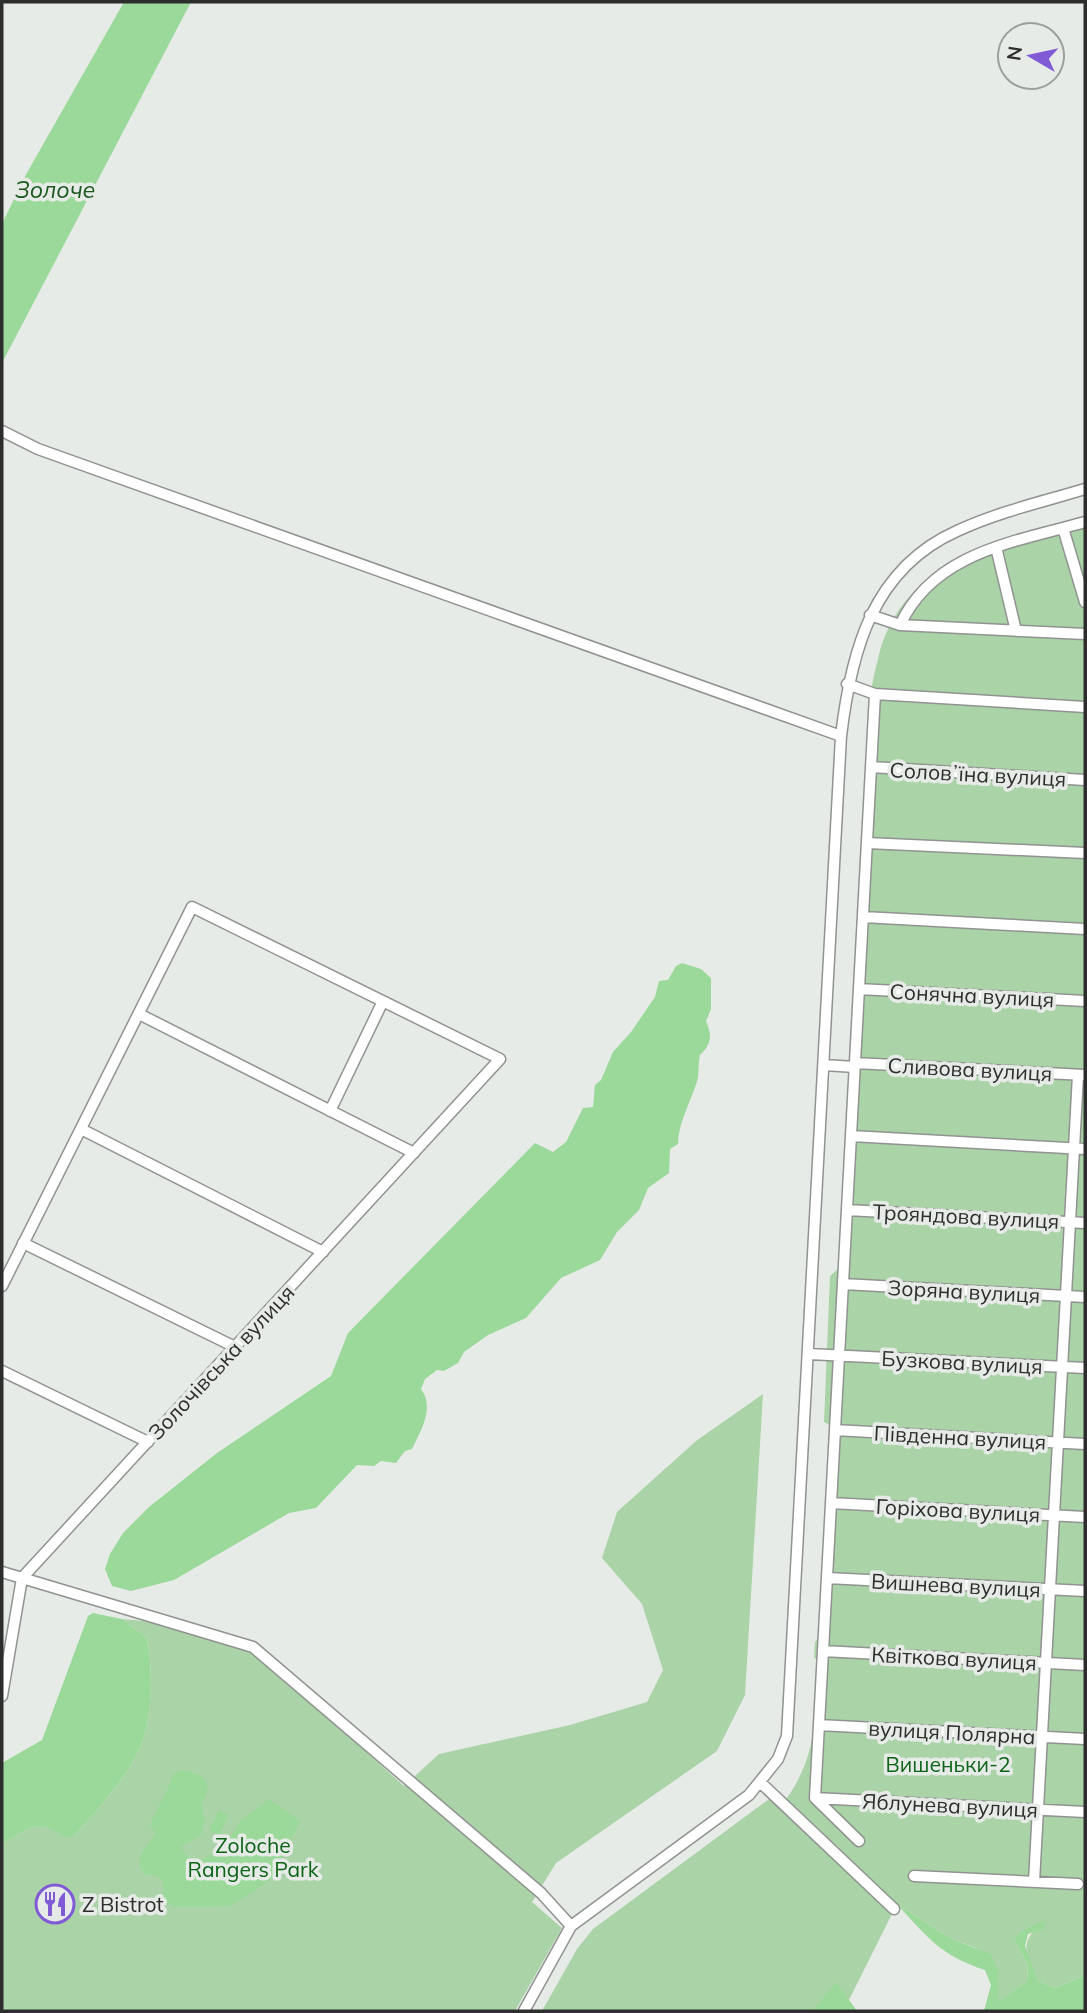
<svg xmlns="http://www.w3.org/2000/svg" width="1087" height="2013" viewBox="0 0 1087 2013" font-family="Mulish,sans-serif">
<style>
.green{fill:#aad3a8}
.water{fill:#9bd99a}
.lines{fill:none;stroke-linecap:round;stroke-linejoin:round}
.minor-casing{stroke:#909390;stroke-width:13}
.minor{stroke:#fff;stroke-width:10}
.labels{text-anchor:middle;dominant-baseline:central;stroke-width:7;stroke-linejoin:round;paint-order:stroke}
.street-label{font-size:21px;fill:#2c2d2c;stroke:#e7ebe7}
.park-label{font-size:21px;fill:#0b6416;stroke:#e7ebe7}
.poi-label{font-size:21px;fill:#2c2d2c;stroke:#e7ebe7;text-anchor:start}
.water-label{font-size:23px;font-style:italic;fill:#1c591f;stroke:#e7ebe7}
</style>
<rect width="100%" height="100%" fill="#e7ebe7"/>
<path class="green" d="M1085 518V1975L1056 1988 1038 1981C1026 1951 1017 1944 1045 1920L1014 1940 1028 1965 1027 1981 997 2003 999 1972 976 1948 950 1938 897 1904 849 2000 836 1983 812 2011H542L577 1949 593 1929 776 1794 784 1802C818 1757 815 1716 819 1663L814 1657 815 1642 820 1636 831 1426 824 1422 830 1276 838 1269 871 712C869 692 874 675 879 655 904 558 1003 541 1085 518Z
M763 1394 745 1695 717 1751 556 1863 532 1902 562 1928 515 2011H2V1844C27 1830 38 1816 63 1836H74C95 1813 130 1774 141 1745 153 1714 153 1670 147 1638L122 1619C168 1622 221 1638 262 1658L404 1786 439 1754 570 1725 647 1702 663 1670 642 1604 602 1558 617 1512 696 1441Z"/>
<path class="water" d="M124 2H191L2 363V224L24 178Z
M682 963 701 969 711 978V1009L706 1021C712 1035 712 1044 700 1055 698 1063 699 1071 698 1078 692 1100 678 1122 678 1144L670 1149 669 1173 648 1188 639 1210 617 1232 600 1260 561 1278 526 1318 488 1335 464 1352 458 1363 444 1371 437 1370 425 1379 421 1389C435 1408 421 1430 412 1449L405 1451 396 1463 381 1461 374 1466 357 1465 316 1508 289 1513 174 1580 131 1591 112 1586 105 1569 110 1554 123 1533 149 1507 217 1453 331 1376 348 1333 535 1143 553 1152 566 1142 583 1108 593 1107 595 1085 601 1080 613 1052 631 1032 655 997 659 981 668 980 676 966Z
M93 1613 122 1619 147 1638C153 1670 153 1715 141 1745 130 1774 95 1813 74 1836L63 1837C38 1816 27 1830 2 1844V1763L42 1740 88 1616Z
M181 1770C203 1773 216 1782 201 1804L205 1821 201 1835 181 1847C186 1857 190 1860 201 1861L225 1844 241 1820 269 1799 300 1821 271 1879 247 1896 229 1906 175 1907 164 1901 163 1881 157 1876 145 1874 139 1865 142 1852 156 1834 150 1825C158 1806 167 1794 173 1775Z
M219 1810 229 1815 219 1835 209 1830Z
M897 1904 950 1938 990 1954 999 1972 998 2002 1027 1981 1028 1965 1014 1940 1020 1932 1045 1920 1044 1929 1028 1934 1025 1946 1038 1981 1056 1988 1085 1975V2011H984L991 1985 985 1970C940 1955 928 1938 897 1904Z
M836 1982 857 2011H812Z"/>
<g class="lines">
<defs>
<path id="minor" d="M2 431 38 449 841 736
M1063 528 1085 602
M996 547 1016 631
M870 615 900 625 1085 634
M900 625C934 552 1015 542 1085 522
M847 684 875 694 1085 707
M871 767 1085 780
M867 843 1085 853
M863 917 1085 929
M859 989 1085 1001
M139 1014 414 1153
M855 1063 1085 1075
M824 1065 855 1067
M330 1111 383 1001
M81 1129 323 1252
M851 1136 1085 1149
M847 1210 1085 1223
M23 1243 235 1347
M843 1284 1085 1297
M2 1286 192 907 500 1059 22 1578 2 1696
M809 1354 1085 1368
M2 1371 148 1442
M835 1430 1085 1444
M831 1503 1085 1517
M2 1572 253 1647 541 1893 571 1926
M827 1578 1085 1591
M823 1651 1085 1665
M819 1725 1085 1739
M761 1783 894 1909
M815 1798 875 694
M815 1798 1085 1812
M815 1798 859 1841
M914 1876 1078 1884
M1034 1882 1078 1075
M524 2011 571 1926 749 1795 778 1759 787 1736 841 736C851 652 872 569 957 531 998 512 1042 502 1085 489"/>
</defs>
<use href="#minor" class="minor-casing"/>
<use href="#minor" class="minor"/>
</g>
<defs>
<symbol id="restaurant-ring" viewBox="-11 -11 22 22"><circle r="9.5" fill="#e7ebe7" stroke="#805bd5" stroke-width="1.5"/><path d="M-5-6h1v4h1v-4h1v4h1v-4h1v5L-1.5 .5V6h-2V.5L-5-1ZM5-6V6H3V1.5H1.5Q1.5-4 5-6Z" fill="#805bd5"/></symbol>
</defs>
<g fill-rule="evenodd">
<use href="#restaurant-ring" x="33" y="1882" width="44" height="44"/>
</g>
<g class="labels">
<g class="street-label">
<text transform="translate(978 774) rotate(3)">Соловʼїна вулиця</text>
<text transform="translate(972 995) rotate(3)">Сонячна вулиця</text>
<text transform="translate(970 1069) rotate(3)">Сливова вулиця</text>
<text transform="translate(966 1216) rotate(3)">Трояндова вулиця</text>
<text transform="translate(964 1291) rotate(3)">Зоряна вулиця</text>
<text transform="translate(221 1362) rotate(-47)">Золочівська вулиця</text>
<text transform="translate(962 1362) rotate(3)">Бузкова вулиця</text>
<text transform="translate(960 1437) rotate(3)">Південна вулиця</text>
<text transform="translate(958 1510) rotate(3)">Горіхова вулиця</text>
<text transform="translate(956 1585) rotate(3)">Вишнева вулиця</text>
<text transform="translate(954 1658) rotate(3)">Квіткова вулиця</text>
<text transform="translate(952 1732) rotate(3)">вулиця Полярна</text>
<text transform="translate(950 1805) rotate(3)">Яблунева вулиця</text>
</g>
<g class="park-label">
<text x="948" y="1764">Вишеньки-2</text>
<text x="253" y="1845">Zoloche<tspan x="253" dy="24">Rangers Park</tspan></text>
</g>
<g class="poi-label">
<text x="82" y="1904">Z Bistrot</text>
</g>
<g class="water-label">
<text x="55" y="189">Золоче</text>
</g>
</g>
<rect width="1087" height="2013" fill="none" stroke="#2c2d2c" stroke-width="7"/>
<g transform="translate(1031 56) rotate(279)"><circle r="33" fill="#e7ebe7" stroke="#9c9f9c" stroke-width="2"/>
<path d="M0-5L12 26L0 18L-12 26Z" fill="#805bd5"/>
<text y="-10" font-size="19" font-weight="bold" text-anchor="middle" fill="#2c2d2c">N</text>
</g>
</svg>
